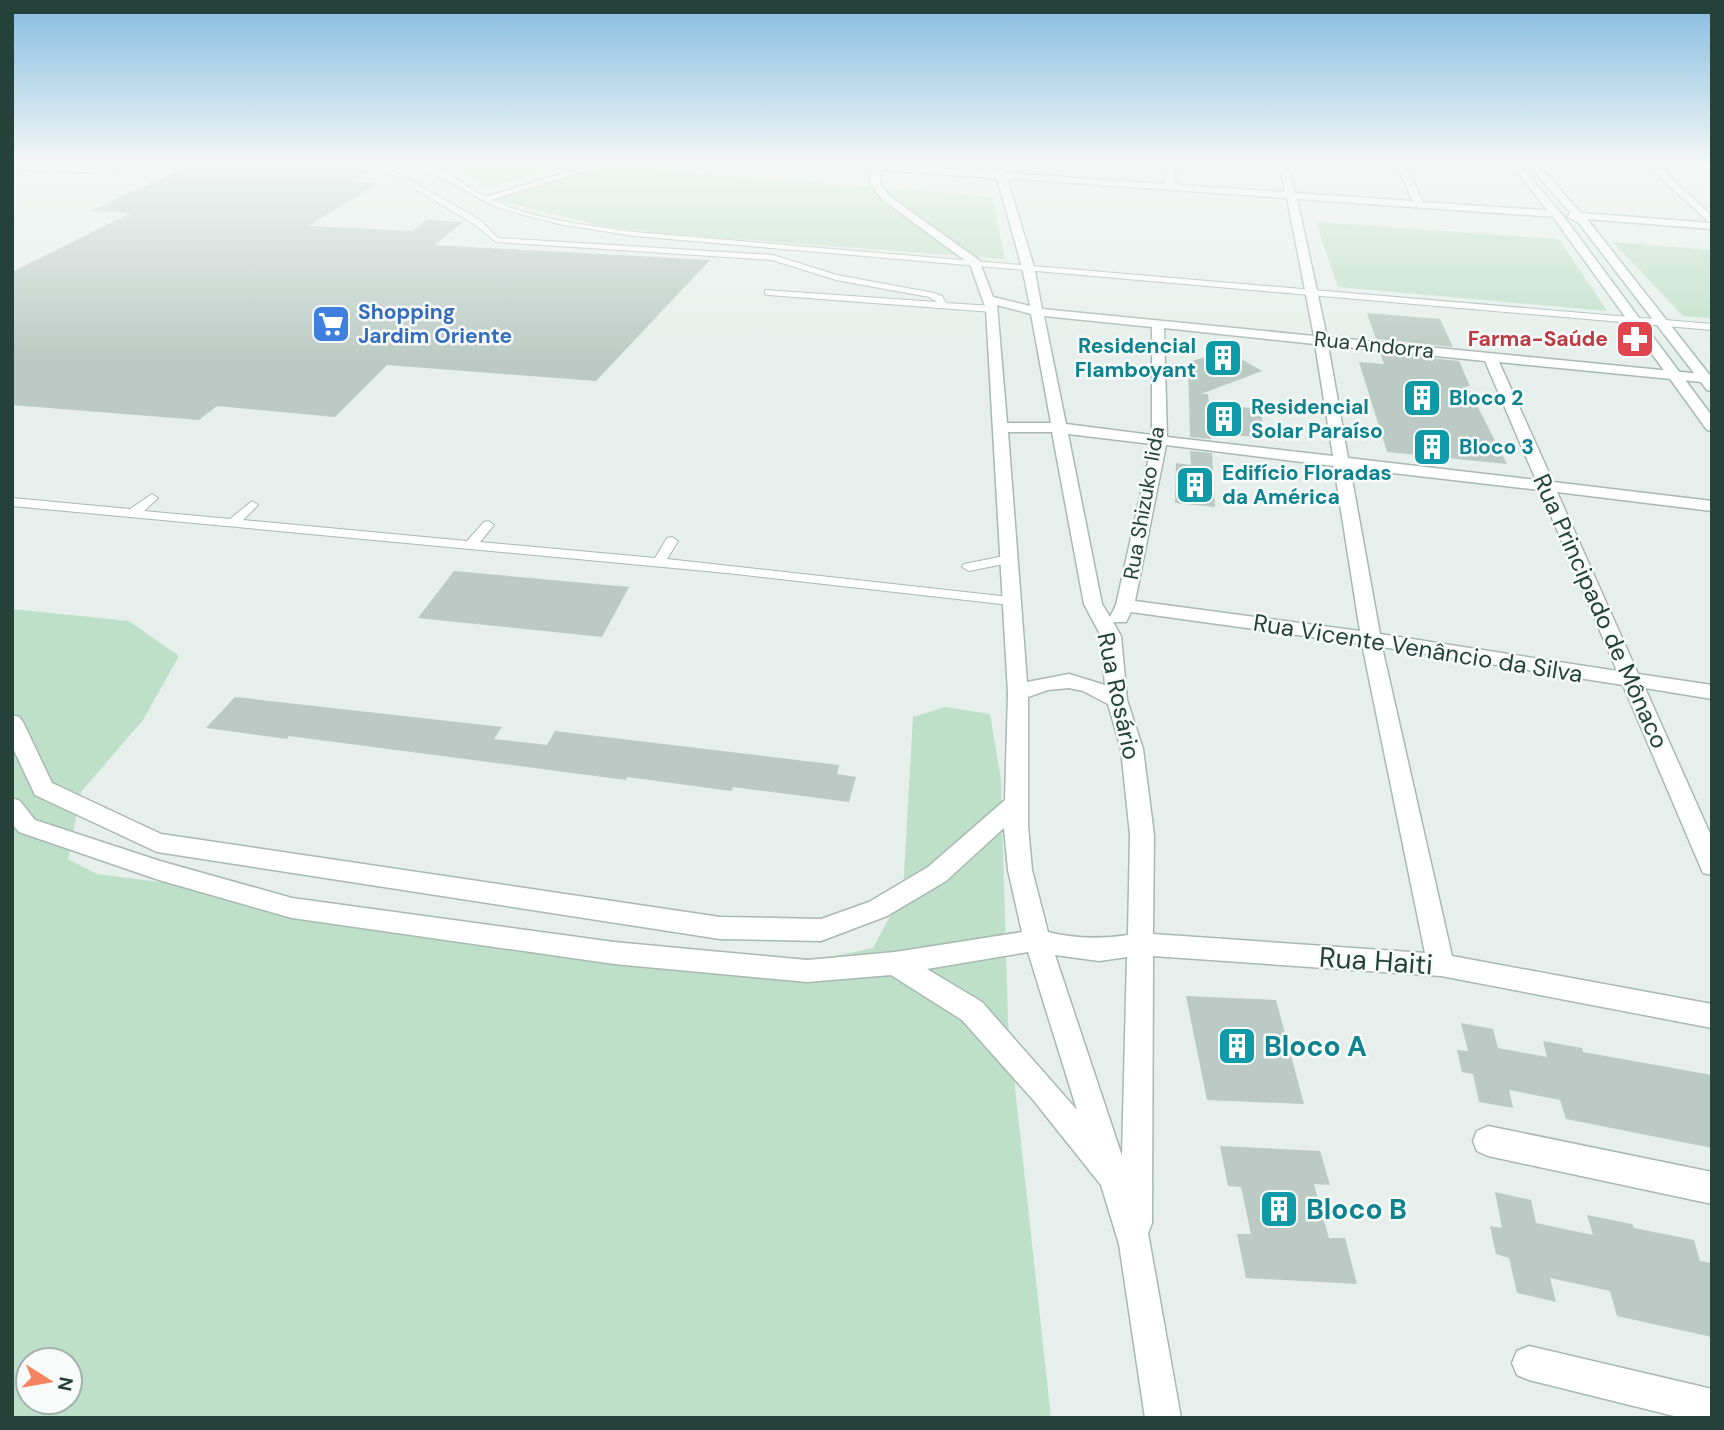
<svg xmlns="http://www.w3.org/2000/svg" width="1724" height="1430" viewBox="0 0 1724 1430" font-family="'DM Sans',sans-serif">
<style>
.green{fill:#bfe0c8;fill-rule:evenodd}
.building{fill:#bbcac4}
.lines{fill:none;stroke-linecap:round;stroke-linejoin:round}
.lane-casing{stroke:#a8b8b2;stroke-width:2}
.street-casing{stroke:#a8b8b2;stroke-width:3}
.secondary-casing{stroke:#a4bbb3;stroke-width:3}
.lane{fill:#fff;fill-rule:evenodd}
.street{fill:#fff;fill-rule:evenodd}
.secondary{fill:#fff;fill-rule:evenodd}
.labels{text-anchor:middle;dominant-baseline:central;stroke-width:5;stroke-linejoin:round;paint-order:stroke}
.far-shop-label{font-size:21px;font-weight:bold;fill:#366cbe;stroke:#f7fbf9;text-anchor:start}
.far-health-label{font-size:21px;font-weight:bold;fill:#be3a42;stroke:#f7fbf9;text-anchor:end}
.far-street-label{font-size:21px;fill:#24423a;stroke:#f7fbf9}
.far-culture-label{font-size:21px;font-weight:bold;fill:#0d838f;stroke:#f7fbf9;text-anchor:start}
.street-label{font-size:24px;fill:#24423a;stroke:#f7fbf9}
.near-street-label{font-size:28px;fill:#24423a;stroke:#f7fbf9}
.near-culture-label{font-size:28px;font-weight:bold;fill:#0d838f;stroke:#f7fbf9;text-anchor:start}
</style>
<rect width="100%" height="100%" fill="#e6efeb"/>
<path class="green" d="M449 162H584L486 188Z
M619 162H641L664 171 992 197 1005 259 668 234 602 226 496 200Z
M1316 222 1559 239 1607 311 1338 287Z
M1613 242 1712 250V318L1683 316Z
M12 609 129 621 179 656 143 720 81 792 68 859 97 874 703 952 821 959 873 948 903 892 913 717 945 707 990 714 1001 780 1008 1023 1051 1418H12ZM28 1360H70V1402H28Z"/>
<path class="building" d="M196 162 373 170 354 181 378 184 308 226 413 231 427 220 463 222 434 245 710 260 596 381 387 365 335 417 217 406 199 420 12 405V272L131 213 90 211Z
M1367 313 1440 319 1453 347 1376 339Z
M1227 351 1262 371 1201 394H1208L1209 404 1261 409 1264 438 1211 433V439L1190 437 1188 362Z
M1380 353 1459 361 1470 386H1467L1507 464 1387 452 1359 362 1384 364Z
M1190 451 1212 453 1215 507 1175 503 1176 463 1191 465Z
M454 571 629 587 602 637 418 618Z
M235 697 502 727 494 739 547 745 555 731 839 765 837 774 856 777 849 802 733 787 732 791 627 777 626 780 289 736 287 739 206 728Z
M1186 996 1276 1000 1304 1104 1207 1100Z
M1461 1023 1493 1029 1498 1048 1547 1057 1543 1041 1582 1048 1583 1052 1712 1075V1148L1566 1119 1560 1100 1509 1090 1513 1108 1479 1102 1473 1074 1462 1072 1457 1050 1468 1051Z
M1220 1146 1320 1151 1330 1185 1314 1184 1324 1221 1329 1238H1345L1357 1284 1246 1278 1237 1234H1251L1241 1187 1228 1186Z
M1495 1192 1531 1200 1536 1223 1593 1235 1587 1215 1632 1224 1634 1228 1694 1240 1700 1261 1712 1263V1337L1617 1316 1610 1291 1550 1278 1556 1302 1517 1293 1509 1258 1496 1254 1490 1226 1502 1228Z"/>
<g class="lines">
<defs>
<path id="lane" d="M371 162H378L480 220 498 238 773 255 837 275 934 293 942 296 946 303 992 306 997 309 992 312 768 295 765 294V290L937 302 929 297 836 280 772 260 496 242 474 224Z
M411 162C435 160 457 181 478 193 524 219 582 224 634 232L1712 324V330L634 236 559 224 501 209Z
M152 494 158 498 144 511 230 519 252 501 258 505 243 520 467 541 484 522 488 521 494 525 480 542 655 558 667 538 672 537 678 541 667 559 1010 597 1017 601 1010 605 727 573 12 506V498L130 509Z
M1009 555 1016 559 1014 562 969 571 962 567 964 564Z"/>
<path id="street" d="M599 162H612L488 201 480 199Z
M806 162H879L880 164 996 172 995 162H1003L1005 173 1165 184 1167 162H1176L1175 185 1285 192 1279 162H1288L1295 193 1413 201 1395 162H1404L1423 202 1556 211 1561 214 1556 217 1297 199 1327 337 1712 375V383L1499 362 1553 482 1712 501V511L1557 492 1638 674 1712 685V699L1645 688 1712 838V875L1703 873 1700 866 1623 685 1382 647 1452 956 1712 1004V1028L1441 976 1153 956 1152 1223 1148 1233 1181 1418H1145L1119 1244 1101 1185 1034 1101 962 1020 891 975 807 982 614 964 292 918 159 880 19 832 12 824V798L20 801 35 820 160 861 292 898 614 942 807 960 895 952 1022 932 1008 870 1004 828 946 881 887 916 821 941 720 939 157 852 35 795 12 746V715L19 717 23 722 52 783 161 834 720 917 821 919 869 902 928 867 1005 800 1008 693 986 309 970 264 883 200 870 184V169L811 165ZM880 170 997 178 1022 267 1030 306 993 297 979 260 889 196 880 184ZM1007 178 1287 198 1314 336 1042 309 1034 267ZM997 305 1031 314 1051 423H1007ZM1044 316 1152 327V435L1066 424ZM1164 328 1315 344 1333 456 1167 437ZM1328 345 1485 361 1536 480 1348 458ZM1008 432H1052L1084 604 1101 636 1105 685 1069 674 1027 682ZM1068 434 1152 444 1116 605 1110 617 1102 604ZM1166 445 1334 466 1360 631 1135 601ZM1350 468 1540 490 1617 671 1380 634ZM1131 612 1362 644 1425 953 1153 934 1154 835 1143 749 1127 700 1121 636 1113 622H1126ZM1069 688 1083 691 1108 704 1121 749 1130 835 1128 935C1100 939 1075 939 1048 932L1032 870 1028 826V697L1048 690ZM1028 952 1077 1110 982 1002 927 969ZM1055 955 1099 961 1127 957 1122 1156Z
M1644 162H1712V168L1657 165 1712 216V225Z
M12 163 109 167 114 170 109 173 12 169Z
M1488 1126 1712 1172V1204L1488 1156 1477 1151 1473 1141 1477 1131Z
M1529 1346 1712 1389V1418H1682L1529 1380 1517 1375 1512 1363 1517 1351Z"/>
<path id="secondary" d="M1509 162H1517L1564 217 1712 416V431L1707 430 1556 221Z
M1537 171H1543L1581 213 1712 223V229L1587 219 1712 378V391L1707 390 1578 222 1568 217 1570 212 1537 175Z"/>
</defs>
<use href="#lane" class="lane-casing"/>
<use href="#street" class="street-casing"/>
<use href="#secondary" class="secondary-casing"/>
<use href="#lane" class="lane"/>
<use href="#street" class="street"/>
<use href="#secondary" class="secondary"/>
</g>
<linearGradient id="sky" x2="0" y2="1"><stop stop-color="#84bce0"/><stop offset="0.45" stop-color="#f4f8f6"/><stop offset="1" stop-color="#f4f8f6" stop-opacity="0"/></linearGradient>
<rect width="1724" height="362" fill="url(#sky)"/>
<defs>
<symbol id="supermarket-square" viewBox="-11 -11 22 22"><rect x="-9" y="-9" width="18" height="18" rx="4" fill="#3f7fe0" stroke="#f7fbf9"/><path d="M-6-5.5h2.5l.6 2H6L4.5 2H-2.5L-4.4-4H-6ZM-1.5 3.2a1.3 1.3 0 1 0 .1 0ZM3 3.2a1.3 1.3 0 1 0 .1 0Z" fill="#fff"/></symbol>
<symbol id="pharmacy-square" viewBox="-11 -11 22 22"><rect x="-9" y="-9" width="18" height="18" rx="4" fill="#e0444e" stroke="#f7fbf9"/><path d="M-2-6h4v4h4v4h-4v4h-4v-4h-4v-4h4Z" fill="#fff"/></symbol>
<symbol id="building-square" viewBox="-11 -11 22 22"><rect x="-9" y="-9" width="18" height="18" rx="4" fill="#0f9aa8" stroke="#f7fbf9"/><path d="M-4-6H4V6H1V3H-1V6H-4ZM-2.5-4.3h1.7v1.8h-1.7ZM.8-4.3h1.7v1.8H.8ZM-2.5-1h1.7V.8h-1.7ZM.8-1h1.7V.8H.8Z" fill="#fff"/></symbol>
</defs>
<g fill-rule="evenodd">
<use href="#supermarket-square" x="309" y="302" width="44" height="44"/>
<use href="#pharmacy-square" x="1613" y="317" width="44" height="44"/>
<use href="#building-square" x="1201" y="336" width="44" height="44"/>
<use href="#building-square" x="1400" y="376" width="44" height="44"/>
<use href="#building-square" x="1202" y="397" width="44" height="44"/>
<use href="#building-square" x="1410" y="425" width="44" height="44"/>
<use href="#building-square" x="1173" y="463" width="44" height="44"/>
<use href="#building-square" x="1215" y="1024" width="44" height="44"/>
<use href="#building-square" x="1257" y="1187" width="44" height="44"/>
</g>
<g class="labels">
<g class="far-shop-label">
<text x="358" y="312">Shopping<tspan x="358" dy="24">Jardim Oriente</tspan></text>
</g>
<g class="far-health-label">
<text x="1608" y="339">Farma-Saúde</text>
</g>
<g class="far-street-label">
<text transform="translate(1374 345) rotate(6)">Rua Andorra</text>
<text transform="translate(1144 503) rotate(-80)">Rua Shizuko Iida</text>
</g>
<g class="far-culture-label">
<text x="1196" y="346" text-anchor="end">Residencial<tspan x="1196" dy="24">Flamboyant</tspan></text>
<text x="1449" y="398">Bloco 2</text>
<text x="1251" y="407">Residencial<tspan x="1251" dy="24">Solar Paraíso</tspan></text>
<text x="1459" y="447">Bloco 3</text>
<text x="1222" y="473">Edifício Floradas<tspan x="1222" dy="24">da América</tspan></text>
</g>
<g class="street-label">
<text transform="translate(1601 611) rotate(66)">Rua Principado de Mônaco</text>
<text transform="translate(1418 648) rotate(9)">Rua Vicente Venâncio da Silva</text>
<text transform="translate(1119 696) rotate(78)">Rua Rosário</text>
</g>
<g class="near-street-label">
<text transform="translate(1376 961) rotate(4)">Rua Haiti</text>
</g>
<g class="near-culture-label">
<text x="1264" y="1046">Bloco A</text>
<text x="1306" y="1209">Bloco B</text>
</g>
</g>
<rect width="1724" height="1430" fill="none" stroke="#24423a" stroke-width="28"/>
<g transform="translate(49 1381) rotate(101)"><circle r="33" fill="#f7fbf9" stroke="#a3b1ad" stroke-width="2"/>
<path d="M0-5L12 26L0 18L-12 26Z" fill="#f4845f"/>
<text y="-10" font-size="19" font-weight="bold" text-anchor="middle" fill="#24423a">N</text>
</g>
</svg>
